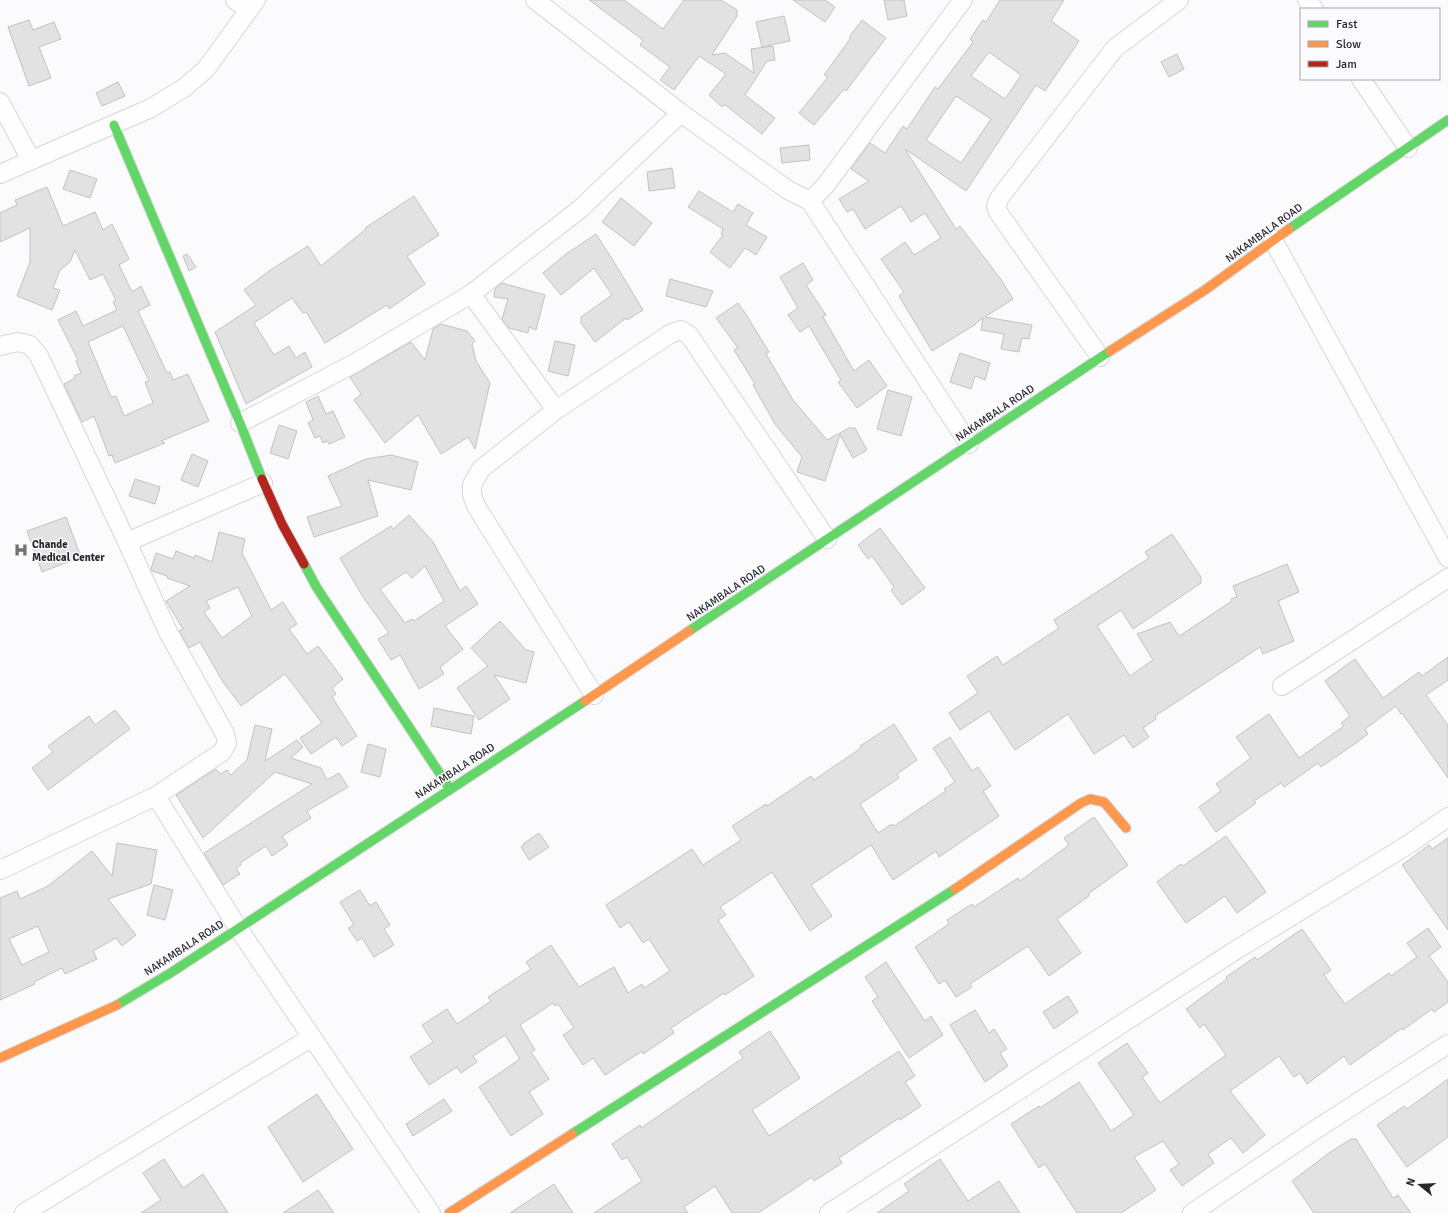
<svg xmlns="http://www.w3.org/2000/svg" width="1448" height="1213" viewBox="0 0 1448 1213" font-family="Signika,sans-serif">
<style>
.building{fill:#e3e2e2;stroke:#c3c2c2;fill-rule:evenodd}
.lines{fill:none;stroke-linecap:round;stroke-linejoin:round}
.street-casing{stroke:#d7d7da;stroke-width:20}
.fast-casing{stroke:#d7d7da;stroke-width:11}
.slow-casing{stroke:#d7d7da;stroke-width:11}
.jam-casing{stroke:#d7d7da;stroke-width:11}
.street{stroke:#fefeff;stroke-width:18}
.fast{stroke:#63d668;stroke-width:9}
.slow{stroke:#ff974d;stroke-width:9}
.jam{stroke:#b3261e;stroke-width:9}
.labels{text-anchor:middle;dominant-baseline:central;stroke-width:3;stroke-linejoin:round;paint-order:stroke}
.street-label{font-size:11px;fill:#29282b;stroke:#fafaff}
.poi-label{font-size:11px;font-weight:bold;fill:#29282b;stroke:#fafaff;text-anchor:start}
</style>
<rect width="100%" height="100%" fill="#fbfbfe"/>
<path class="building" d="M589 0H624L663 29 684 0H721L737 10V16L712 55 725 53 754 73 751 49 773 46 775 60 767 61 745 95 775 118 762 134 724 104 722 107 709 95 726 74 699 56 674 90 660 80 670 67 640 45 643 40Z
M793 0H825L835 7 825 22Z
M884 0H904L907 16 888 20Z
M1000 0H1064L1051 21 1079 41 1045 91 1036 85 966 191 905 149 956 229 960 226 1000 278 1013 299 985 317 1032 325 1029 339 1022 338 1019 352 1001 349 1004 334 981 330 983 318 976 323V324L932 351 899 296 904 292 881 259 905 242 914 255 941 238 925 213 911 222 901 206 865 229 853 209 847 212 839 199 869 181 851 169 870 143 885 153 903 126 907 129 935 87 938 89 973 42 970 39 983 20 986 22ZM989 52 1021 75 1005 99 971 76ZM956 96 991 119 961 163 926 140Z
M784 16 790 41 762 47 756 22Z
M29 20 33 30 54 22 61 39 39 47 51 78 29 86 8 27Z
M862 20 886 38 846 91 844 89 814 125 799 113 828 77 824 75 850 39V36Z
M1177 54 1184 69 1169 77 1161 62Z
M118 82 125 96 102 106 96 93Z
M809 145 810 160 782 163 780 148Z
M672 168 675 188 649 191 647 172Z
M70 170 97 179 90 198 63 189Z
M47 187 63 226 95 212 103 230 112 224 129 259 119 265 132 292 141 286 150 305 138 311 167 373 170 372 173 380 188 374 209 421 161 441 165 443 115 463 112 455 109 456 94 416 82 422 64 384 75 378 74 376 81 373 76 361 78 360 58 320 76 311 83 326 117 310 113 302 116 300 103 274 90 280 75 250 70 262 60 270 53 288 60 290 52 310 17 296 30 262V228L0 242V213L17 205 15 200ZM123 326 149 381 145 382 153 403 124 416 116 396 111 397 88 342Z
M699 191 733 212 738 204 753 213 746 225 767 237 756 255 745 248 730 268 710 252 723 235 721 234 723 229 688 207Z
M414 196 439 235 407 256 425 284 389 309 387 305 325 343 306 312 303 313 292 298 254 323 274 355 289 346 296 358 305 352 312 367 246 404 215 332 256 305 244 290 269 271 308 246 321 266 366 229 365 228Z
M621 198 652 223 634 246 602 222Z
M596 234 614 262 643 310 627 320 626 318 595 342 581 323V317L612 295 594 268 561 295 543 273 566 254Z
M187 254 196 267 189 271 183 256Z
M803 263 813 280 806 285 826 315 823 317 854 371 869 360 887 386 857 408 838 382 841 380 809 326 800 332 788 315 798 308 780 277Z
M670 279 713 291 706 307 666 296Z
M502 283 545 295 536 330 529 327 528 333 509 328 502 319 508 299 494 297 495 289Z
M738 303 747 316 769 352 766 354 793 400 827 440 849 428H855L867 450 853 458 840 435 825 481 797 472 802 457 775 424 753 385 755 384 734 350 738 348 716 318Z
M441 324 467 331 475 341 472 344 476 361 490 383 475 449 468 437 441 454 418 415 385 443 354 400 361 394 350 377 411 342 425 360 433 329Z
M555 341 575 345 568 376 548 371Z
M960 353 990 363 985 380 975 376 971 389 950 382Z
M888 390 912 397 901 436 877 429Z
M318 396 326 414 333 411 345 437 329 444 327 441 323 443 320 436 315 438 308 423 313 420 306 402Z
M279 425 297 431 288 459 270 453Z
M192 454 208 461 198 487 181 480Z
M391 455 418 462 411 490 368 480 378 516 314 537 307 517 342 506 328 476 366 459Z
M135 479 160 487 155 504 129 496Z
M409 515 433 542 460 591 466 586 478 604 445 626 463 649 440 667 444 674 419 689 400 655 391 660 378 639 389 633 363 597 340 558 391 526 393 529ZM425 566 444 601 414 621 412 619 405 623 380 589 406 572 412 578Z
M66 517 81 557 42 572 27 531Z
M880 528 925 588 902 605 891 590 894 587 872 556 868 559 858 545Z
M219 532 245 539 242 553 271 610 283 602 297 624 289 629 307 654 318 646 343 679 332 688 336 694 332 697 357 736 342 746 336 737 311 754 300 738 322 723 285 674 241 706 223 682 200 642 189 648 179 631 183 629 166 601 190 586 167 578V576L152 571 151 569 156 553 173 559 176 551 194 558 195 555 212 562ZM238 587 252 616 222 638 204 612 210 608 206 601Z
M1172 534 1201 577V583L1133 629 1121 610 1097 626 1130 676 1153 660 1137 634 1170 622 1179 636 1232 601 1231 599 1237 597 1233 586 1287 564 1299 592 1278 601 1294 641 1263 654 1260 647 1216 676 1155 716 1156 719 1143 728 1149 737 1133 748 1124 735 1094 754 1068 714 1015 750 989 711 960 730 949 713 978 693 967 676 997 656 1003 665 1059 628 1054 620 1149 558 1145 552Z
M500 621 526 650 534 652 526 683 494 675 510 699 479 720 457 688 488 666 471 648Z
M1448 657V680L1426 695 1448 725V778L1402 713 1401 714 1396 706 1365 729 1368 734 1356 743 1321 767 1318 763 1284 787 1281 783 1254 801 1256 803 1216 832 1199 807 1221 791 1216 784 1251 758 1236 737 1269 714 1299 758 1344 726 1341 723 1350 716 1325 681 1355 659 1383 698 1419 672 1422 676Z
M434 708 474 716 471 734 431 726Z
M115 710 130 729 48 790 32 768 53 752 48 746 89 716 95 725Z
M894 724 917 760 897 774 899 778 860 804 878 833 892 824 894 826 946 791 944 789 955 782 933 748 950 737 972 771 978 767 991 786 983 791 999 816 939 857 936 851 893 880 871 845 811 885 832 916 810 931 772 872 720 907 726 915 718 920 754 976 725 995 724 993 671 1028 674 1033 643 1054 642 1051 605 1075 593 1058 583 1065 563 1035 574 1028 558 1004 555 1006 553 1003 520 1025 535 1050 531 1052 549 1079 529 1092 543 1114 511 1136 479 1087 520 1059 505 1035 473 1056 477 1062 461 1073 457 1067 429 1085 410 1057 433 1042 422 1025 447 1009 457 1024 491 1001 488 997 531 969 526 962 551 945 579 987 614 967 628 993 642 984 644 988 670 971 649 939 643 943 629 922 620 928 606 905 692 849 703 865 741 840 732 826 766 804 767 806 811 776 814 780 861 748 860 746Z
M255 725 272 729 265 761 297 740 303 747 291 758 321 768 327 780 339 773 348 787 307 811 311 818 282 836 288 845 272 856 266 846 240 863 241 865 236 868 240 874 223 885 204 853 312 784 275 772 203 838 176 795 216 769 220 774 227 770 231 775 247 760Z
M368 744 386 749 380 777 361 772Z
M1094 817 1128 865 1088 894 1089 896 1057 919 1081 953 1049 976 1028 946 970 984 972 987 956 997 945 980 939 984 915 947 949 924 947 920 972 904 974 907 1018 878 1020 881 1069 845 1064 838Z
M539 833 549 847 529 860 521 847 524 845 523 844Z
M1226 836 1266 892 1237 913 1225 896 1186 923 1157 882 1181 864 1183 866Z
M1448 838V930L1402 865 1429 845 1432 849Z
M117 843 157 850 151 884 108 899 136 935 122 946 116 938 93 951 97 959 65 974 62 968 34 982 35 984 0 1000V898L17 891 20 899 48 886 92 851 112 876ZM38 926 49 952 22 965 9 939Z
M154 885 173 890 165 920 147 915Z
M360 890 370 906 376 902 390 925 384 929 394 945 374 957 362 938 357 941 348 928 354 925 340 902Z
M1428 928 1441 947 1429 956 1448 982V1002L1434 1012 1432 1009 1403 1030 1402 1028 1350 1065 1344 1056 1307 1084 1300 1073 1294 1077 1279 1056 1230 1091 1265 1135 1243 1153 1231 1138 1208 1154 1214 1163 1182 1186 1170 1170 1179 1164 1163 1141 1134 1157 1156 1190 1121 1213H1077L1045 1164 1039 1168 1011 1124 1039 1106 1040 1108 1079 1082 1111 1131 1134 1115 1098 1063 1127 1043 1148 1073 1142 1077 1160 1103 1226 1055 1204 1024 1200 1028 1186 1009 1227 979 1226 977 1255 957 1257 960 1302 929 1331 970 1324 975 1345 1004 1389 973 1391 976 1417 957 1407 943Z
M886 962 925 1021 931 1016 943 1035 909 1058 872 1001 878 997 865 977Z
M1068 996 1078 1012 1054 1029 1043 1012Z
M975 1010 989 1033 994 1029 1007 1049 1000 1053 1008 1066 985 1082 950 1025Z
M770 1031 800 1078 752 1110 769 1136 899 1051 915 1076 905 1082 921 1106 900 1120 899 1118 839 1158 842 1163 814 1181 812 1177 758 1213H732L715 1186 684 1207 688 1213H594L642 1181 627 1157 622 1160 612 1144 640 1125 641 1128 743 1058 739 1052Z
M1448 1079V1137L1407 1167 1377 1125 1404 1106 1407 1109Z
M317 1094 353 1149 303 1182 268 1127Z
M444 1099 452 1111 413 1136 406 1124Z
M1351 1139H1356L1393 1198 1398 1195 1411 1213H1314L1292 1181 1329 1153Z
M164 1159 183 1188 203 1174 228 1213H141L161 1200 143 1173Z
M940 1159 968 1201 999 1181 1020 1213H877L909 1191 904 1184Z
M554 1184 573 1213H510Z
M318 1190 334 1213H283Z"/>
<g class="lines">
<defs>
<path id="street" d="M235 0 249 10
M535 0 681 113 788 190 810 201
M963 0 825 186 810 201 969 444
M1307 0 1314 9
M1361 79 1408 148
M0 102 31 160
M0 174 151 108 184 88 206 69 256 0
M1273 240 1448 558
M471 294 556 410 481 469 472 485V495L476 506 594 695
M0 346 18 342 30 345 39 356 127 542 168 632 225 734 227 743 222 752 156 796 0 870
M1100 357 998 212 996 206 1000 197 1115 48 1179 0
M556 410 670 334 681 330 689 335 827 539
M240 423 353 364 471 294 580 209 681 113
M127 542 263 483
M1282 686 1448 578
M156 796 238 928 431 1213
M24 1213 312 1037
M829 1213 1236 950 1406 846 1448 817
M1192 1213 1315 1130 1448 1044"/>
<path id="fast" d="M114 125 240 423 262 479
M1289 229 1448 120
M304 564 317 588 450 789
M689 631 1110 351
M117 1005 172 972 585 701
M572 1134 955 889"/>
<path id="slow" d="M1110 351 1205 290 1289 229
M585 701 689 631
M955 889 1081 803 1090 799 1104 802 1126 828
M0 1058 117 1005
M449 1213 572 1134"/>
<path id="jam" d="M262 479 282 524 304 564"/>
</defs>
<use href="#street" class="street-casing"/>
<use href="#fast" class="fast-casing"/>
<use href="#slow" class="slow-casing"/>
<use href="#jam" class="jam-casing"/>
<use href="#street" class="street"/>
<use href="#fast" class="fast"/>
<use href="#slow" class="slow"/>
<use href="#jam" class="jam"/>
</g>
<defs>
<symbol id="hospital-bare" viewBox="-9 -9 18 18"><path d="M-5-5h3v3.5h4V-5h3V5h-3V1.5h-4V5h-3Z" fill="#727275" stroke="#fafaff" stroke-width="2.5" paint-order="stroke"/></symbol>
</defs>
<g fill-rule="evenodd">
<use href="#hospital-bare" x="11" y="540" width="20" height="20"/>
</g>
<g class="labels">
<g class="street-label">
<text transform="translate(1264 233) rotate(-36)">NAKAMBALA ROAD</text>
<text transform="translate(995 413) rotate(-34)">NAKAMBALA ROAD</text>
<text transform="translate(726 593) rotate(-34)">NAKAMBALA ROAD</text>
<text transform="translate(455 771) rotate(-33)">NAKAMBALA ROAD</text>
<text transform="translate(184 948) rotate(-33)">NAKAMBALA ROAD</text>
</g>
<g class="poi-label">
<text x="32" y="544">Chande<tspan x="32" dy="13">Medical Center</tspan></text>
</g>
</g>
<rect x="1300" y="8" width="140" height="72" fill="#fafaff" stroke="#a6a6aa"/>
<rect x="1308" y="21" width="20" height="6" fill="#63d668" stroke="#a6a6aa"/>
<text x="1336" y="28" font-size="12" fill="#29282b">Fast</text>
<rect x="1308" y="41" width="20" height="6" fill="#ff974d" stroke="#a6a6aa"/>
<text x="1336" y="48" font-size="12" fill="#29282b">Slow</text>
<rect x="1308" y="61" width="20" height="6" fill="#b3261e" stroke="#a6a6aa"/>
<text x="1336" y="68" font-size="12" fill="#29282b">Jam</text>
<g transform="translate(1420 1185) rotate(288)" stroke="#fafaff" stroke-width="3" paint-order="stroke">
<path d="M0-3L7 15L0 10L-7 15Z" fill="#29282b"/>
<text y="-6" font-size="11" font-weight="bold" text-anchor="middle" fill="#29282b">N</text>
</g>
</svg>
